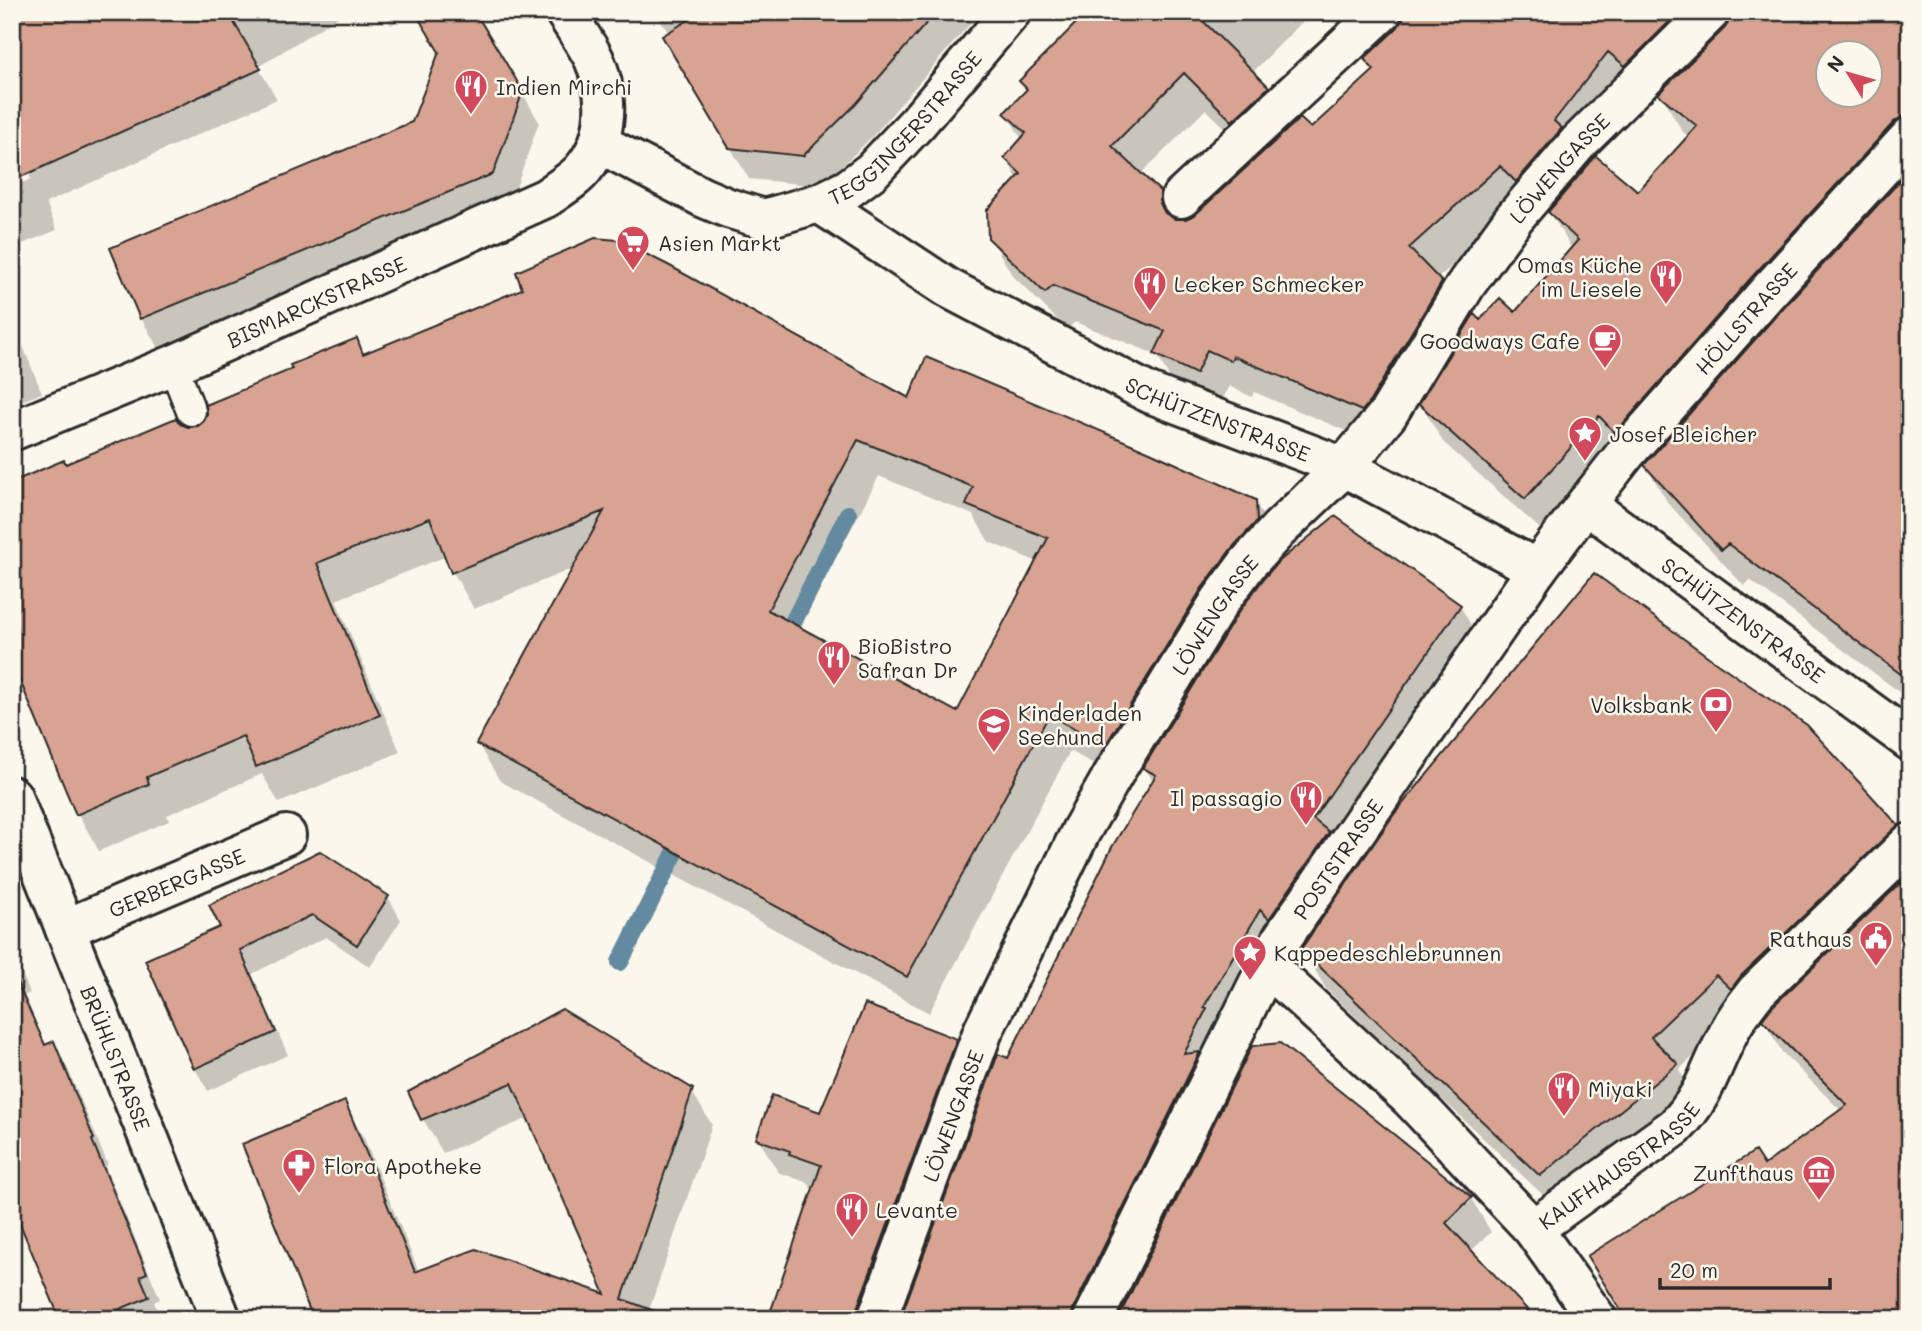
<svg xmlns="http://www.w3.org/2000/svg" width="1922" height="1331" viewBox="0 0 1922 1331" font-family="Mali,sans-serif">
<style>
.shadow{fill:#0003;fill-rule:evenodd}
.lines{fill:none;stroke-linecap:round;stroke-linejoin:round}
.stream{stroke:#648a9e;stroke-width:18}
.building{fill:#d9a391;stroke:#2b2b2b;stroke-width:2;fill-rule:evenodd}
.lane-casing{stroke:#2b2b2b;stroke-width:33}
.street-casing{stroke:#2b2b2b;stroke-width:44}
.lane{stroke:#fbf7ec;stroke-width:28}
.street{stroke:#fbf7ec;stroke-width:38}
.labels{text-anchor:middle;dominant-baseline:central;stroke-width:5;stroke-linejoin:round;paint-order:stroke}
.poi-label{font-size:21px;fill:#2b2b2b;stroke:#fbf7ec;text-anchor:start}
.street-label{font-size:21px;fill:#2b2b2b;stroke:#fbf7ec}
</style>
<rect width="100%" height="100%" fill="#fbf7ec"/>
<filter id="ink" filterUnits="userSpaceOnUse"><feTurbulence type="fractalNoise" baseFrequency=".0143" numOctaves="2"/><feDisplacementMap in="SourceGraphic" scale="14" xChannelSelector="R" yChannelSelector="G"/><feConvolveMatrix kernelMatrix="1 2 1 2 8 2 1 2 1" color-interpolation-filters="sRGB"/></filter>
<g filter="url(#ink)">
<path class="shadow" d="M12 12H346L258 67 277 99 46 203 57 230 12 248V187L31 179 28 173Z
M383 12H412L391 25Z
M656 12H980L873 136 821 186 749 179 665 36 669 34Z
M1089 12H1312L1252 73 1268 88 1289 125 1254 157 1206 109 1140 175 1159 192 1176 221H1186L1197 216 1311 131 1374 72 1366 59 1394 33 1393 31 1385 37 1358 12H1910V165L1547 535 1443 442 1421 404 1480 323 1515 314 1572 249 1550 212 1638 194 1689 137 1682 131 1661 94 1726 28 1716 33 1647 102 1630 88 1523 202 1437 279 1462 320 1384 447 1254 392 1252 397 1229 386 1218 410 1177 391 1157 355 1075 322 1067 329 1012 275 990 237 1018 180 1006 158 1022 140 1007 114 1028 92 1022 81ZM1828 52H1870V94H1828Z
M440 52 522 92 539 122 510 205 158 348 141 318 413 123Z
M1910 172V700L1750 580 1744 586 1668 503 1646 466Z
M12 319 42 393 12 405Z
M356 340 364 355 910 401 1255 502 1276 539 1253 586 1126 782 1070 751 929 1013 500 781 478 744 574 568 474 609 453 572 447 556 336 600 400 752 279 803 262 774 167 815 169 821 99 851 78 814 66 466 179 425 188 429 198 428 294 370ZM879 476 973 515 989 542 1038 562 958 715 799 628ZM1251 525H1256L1227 556 1225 554Z
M1335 518 1460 606 1480 640 1289 951 1104 1319H902L1009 1060 1154 783 1145 768Z
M1709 659 1806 726 1897 826 1910 849V1319L1764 1168 1842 1112 1782 1052 1764 1021 1773 1008 1772 1007 1754 1027 1739 1013 1679 1070 1699 1104 1563 1214 1326 989 1303 949Z
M388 897 401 920 370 967 326 937 252 974 288 1055 208 1091 195 1069 147 960 222 928Z
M12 949 30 993 12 1001Z
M562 1011 691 1090 712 1125 646 1319 312 1312 344 1104 364 1138 419 1272 608 1297 529 1118 443 1153 423 1119Z
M956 1040 975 1074 885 1319H769L814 1189 811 1188 808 1183 778 1172 758 1138 821 1114Z
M53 1044 68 1069 108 1165 105 1166 160 1299 154 1302 161 1319H62L45 1047Z
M1279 1045 1471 1198 1491 1232 1470 1252Z
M12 1239 19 1251 20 1308 12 1312Z
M712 1314 724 1319H711Z"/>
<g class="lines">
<path class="stream" d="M782 644 848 514
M620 962 686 831"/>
</g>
<path class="building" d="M12 12H228L261 69 12 181Z
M415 12H475L523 91 493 174 140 319 110 248 412 122 439 52Z
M702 12H936L856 104 803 156 729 148 662 36Z
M1087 12H1194L1269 87 1232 121 1184 73 1112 146 1160 191V203L1165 213 1175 219H1185L1196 214 1300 118 1311 128 1374 70 1364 59 1397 28 1403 19V12H1679L1625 66 1608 52 1554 121 1562 128 1516 182 1500 166 1409 248 1442 282 1370 401 1362 411 1233 356 1231 361 1207 350 1196 374 1154 354 1165 331 1053 286 1045 293 988 238 987 210 1021 174 1004 158 1026 133 1004 113 1027 89 1019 81Z
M1731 12H1910V116H1903L1894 122 1750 279 1615 433 1599 416 1525 499 1419 404 1474 314 1480 320 1500 298 1515 312 1578 240 1548 212 1594 158 1596 156 1638 191 1697 126 1658 94 1725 28 1731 18ZM1828 52H1870V94H1828Z
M1910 170V681L1728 544 1721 550 1644 465 1782 309Z
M595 238 618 240 668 265 909 398 926 357 1150 452 1256 500 1257 521 1232 548 1202 588 1105 746 1049 715 907 977 476 744 604 511 451 573 430 518 317 563 380 715 256 767 243 736 147 777 149 784 76 815 16 671 12 662V482L64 460 66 464 176 418 180 424 188 427 198 426 204 421 207 414 206 405 292 369 290 365 357 338 363 354 522 289 516 272ZM858 440 973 487 966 505 1048 538 957 712 768 610Z
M1335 516 1461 605 1313 819 1329 832 1269 919 1260 910 1204 1007 1207 1008 1184 1054 1200 1052 1073 1309 1071 1319H900L998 1054 1008 1058 1112 847 1156 775 1143 768 1238 613 1265 577 1277 563Z
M1594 573 1710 658 1807 725 1898 825 1741 976 1731 989 1716 975 1651 1037 1678 1064 1540 1176 1301 949 1395 813Z
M320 851 389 896 357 945 312 915 240 950 276 1032 194 1069 145 960 220 927 209 905Z
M1910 874V1319H1626L1587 1256 1755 1151 1764 1165 1847 1105 1762 1020 1772 1007Z
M12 971 45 1045 54 1041 94 1139 92 1140 147 1273 140 1276 149 1297 96 1319H60L12 1205Z
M865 1004 957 1039 856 1311V1319H768L821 1165 789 1154 790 1151 756 1139 772 1095 820 1112Z
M562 1009 693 1089 622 1299 657 1312 656 1319H302V1314L310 1311 242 1144 345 1101 415 1272 476 1249 605 1294 512 1083 421 1120 408 1092Z
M1280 1043 1472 1197 1446 1223 1536 1319H1118L1252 1046Z"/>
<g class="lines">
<defs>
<path id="lane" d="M173 365 191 411"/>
<g id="street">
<path id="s1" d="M599 143 702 197 728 208 764 219 819 203 848 189 872 171 918 122 1011 12"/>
<path d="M1181 198 1382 12"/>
<path id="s2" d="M819 203 948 288 1149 393 1344 467 1537 569 1586 504 1910 741"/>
<path id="s3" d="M12 431 173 365 546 198C557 190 576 179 584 168 609 138 609 93 594 59 586 43 575 28 565 12"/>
<path id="s4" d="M1586 504 1626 453 1766 294 1910 137"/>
<path id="s5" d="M12 796 221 1319"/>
<path id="s6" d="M65 929 286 835"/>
<path d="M1267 966 1410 1098 1533 1229 1597 1319"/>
<path id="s7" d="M1533 1229 1675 1127C1705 1097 1712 1064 1731 1028 1738 1015 1747 1004 1756 992L1910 843"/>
<path id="s8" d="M877 1319 983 1031 1081 831 1117 768 1220 601 1248 563 1279 529 1344 467 1388 414 1467 283 1514 218 1578 143 1710 12"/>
<path id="s9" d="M1093 1319 1267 966 1283 937 1537 569"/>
</g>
</defs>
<use href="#lane" class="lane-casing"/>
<use href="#street" class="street-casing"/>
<use href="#lane" class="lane"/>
<use href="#street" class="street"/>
</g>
</g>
<defs>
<symbol id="restaurant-pin" viewBox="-11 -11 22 30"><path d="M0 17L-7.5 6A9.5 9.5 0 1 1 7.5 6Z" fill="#d1495b" stroke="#fbf7ec"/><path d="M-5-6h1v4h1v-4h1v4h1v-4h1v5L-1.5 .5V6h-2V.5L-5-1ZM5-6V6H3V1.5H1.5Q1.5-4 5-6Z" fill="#fff"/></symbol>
<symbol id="supermarket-pin" viewBox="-11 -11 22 30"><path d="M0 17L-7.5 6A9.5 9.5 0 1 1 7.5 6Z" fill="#d1495b" stroke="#fbf7ec"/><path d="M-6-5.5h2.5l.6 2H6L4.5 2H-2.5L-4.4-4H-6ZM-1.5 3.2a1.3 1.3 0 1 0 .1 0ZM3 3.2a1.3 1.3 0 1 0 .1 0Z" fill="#fff"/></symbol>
<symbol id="cafe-pin" viewBox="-11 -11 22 30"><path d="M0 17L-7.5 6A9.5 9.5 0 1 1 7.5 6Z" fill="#d1495b" stroke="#fbf7ec"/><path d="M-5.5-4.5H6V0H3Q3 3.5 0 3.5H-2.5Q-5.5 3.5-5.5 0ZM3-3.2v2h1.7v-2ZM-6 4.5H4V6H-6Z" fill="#fff"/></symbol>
<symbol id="sight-pin" viewBox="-11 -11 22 30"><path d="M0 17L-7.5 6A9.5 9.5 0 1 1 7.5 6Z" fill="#d1495b" stroke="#fbf7ec"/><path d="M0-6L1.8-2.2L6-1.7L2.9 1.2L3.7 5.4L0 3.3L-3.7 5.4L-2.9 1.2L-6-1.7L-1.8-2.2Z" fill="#fff"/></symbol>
<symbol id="bank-pin" viewBox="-11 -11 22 30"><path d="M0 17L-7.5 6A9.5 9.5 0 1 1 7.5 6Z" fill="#d1495b" stroke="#fbf7ec"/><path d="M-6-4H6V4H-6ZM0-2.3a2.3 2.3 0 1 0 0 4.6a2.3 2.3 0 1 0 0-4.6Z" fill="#fff"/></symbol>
<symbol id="school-pin" viewBox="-11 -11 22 30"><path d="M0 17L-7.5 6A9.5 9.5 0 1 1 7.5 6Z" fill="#d1495b" stroke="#fbf7ec"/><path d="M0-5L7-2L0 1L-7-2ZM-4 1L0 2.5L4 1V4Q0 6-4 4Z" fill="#fff"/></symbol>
<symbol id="civic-pin" viewBox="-11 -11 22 30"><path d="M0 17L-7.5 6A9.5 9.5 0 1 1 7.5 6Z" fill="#d1495b" stroke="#fbf7ec"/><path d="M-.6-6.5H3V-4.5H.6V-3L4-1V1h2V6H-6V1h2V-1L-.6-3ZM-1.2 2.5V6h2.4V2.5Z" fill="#fff"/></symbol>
<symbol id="pharmacy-pin" viewBox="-11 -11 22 30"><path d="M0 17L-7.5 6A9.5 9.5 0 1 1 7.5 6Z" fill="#d1495b" stroke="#fbf7ec"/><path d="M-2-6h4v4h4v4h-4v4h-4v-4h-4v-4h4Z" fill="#fff"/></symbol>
<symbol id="museum-pin" viewBox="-11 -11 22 30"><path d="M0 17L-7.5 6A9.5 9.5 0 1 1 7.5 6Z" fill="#d1495b" stroke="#fbf7ec"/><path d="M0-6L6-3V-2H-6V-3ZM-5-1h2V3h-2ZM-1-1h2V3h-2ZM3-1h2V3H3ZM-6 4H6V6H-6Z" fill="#fff"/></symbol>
</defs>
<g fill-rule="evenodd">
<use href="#restaurant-pin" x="452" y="67" width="38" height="52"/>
<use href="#supermarket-pin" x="614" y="223" width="38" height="52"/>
<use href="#restaurant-pin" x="1647" y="257" width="38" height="52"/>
<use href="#restaurant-pin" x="1131" y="264" width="38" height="52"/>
<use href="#cafe-pin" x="1586" y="321" width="38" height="52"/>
<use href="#sight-pin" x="1566" y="414" width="38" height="52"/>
<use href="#restaurant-pin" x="815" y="638" width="38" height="52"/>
<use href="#bank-pin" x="1697" y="685" width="38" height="52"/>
<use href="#school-pin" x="975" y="705" width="38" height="52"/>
<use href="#restaurant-pin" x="1287" y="778" width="38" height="52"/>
<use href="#civic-pin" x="1857" y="919" width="38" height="52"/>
<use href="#sight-pin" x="1231" y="933" width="38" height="52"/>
<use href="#restaurant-pin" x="1545" y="1069" width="38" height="52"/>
<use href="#pharmacy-pin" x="280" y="1146" width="38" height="52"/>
<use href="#museum-pin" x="1800" y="1153" width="38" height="52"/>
<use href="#restaurant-pin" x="833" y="1190" width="38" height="52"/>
</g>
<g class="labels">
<g class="poi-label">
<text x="496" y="86">Indien Mirchi</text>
<text x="658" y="242">Asien Markt</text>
<text x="1642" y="264" text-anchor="end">Omas Küche<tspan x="1642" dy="24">im Liesele</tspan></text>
<text x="1174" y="283">Lecker Schmecker</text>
<text x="1580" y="340" text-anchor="end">Goodways Cafe</text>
<text x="1610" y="433">Josef Bleicher</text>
<text x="858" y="645">BioBistro<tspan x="858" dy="24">Safran Dr</tspan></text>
<text x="1692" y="704" text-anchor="end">Volksbank</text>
<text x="1018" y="712">Kinderladen<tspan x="1018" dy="24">Seehund</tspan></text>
<text x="1282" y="797" text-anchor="end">Il passagio</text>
<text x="1852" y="938" text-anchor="end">Rathaus</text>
<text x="1274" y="952">Kappedeschlebrunnen</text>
<text x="1588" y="1088">Miyaki</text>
<text x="324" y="1165">Flora Apotheke</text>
<text x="1794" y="1172" text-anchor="end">Zunfthaus</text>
<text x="876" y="1209">Levante</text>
</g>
<g class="street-label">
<text stroke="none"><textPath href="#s1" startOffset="355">TEGGINGERSTRASSE</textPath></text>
<text stroke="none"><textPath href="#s8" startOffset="1351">LÖWENGASSE</textPath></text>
<text stroke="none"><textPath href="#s3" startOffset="331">BISMARCKSTRASSE</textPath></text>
<text stroke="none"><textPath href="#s4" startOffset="245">HÖLLSTRASSE</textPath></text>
<text stroke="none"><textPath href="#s2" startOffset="455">SCHÜTZENSTRASSE</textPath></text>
<text stroke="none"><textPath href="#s8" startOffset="784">LÖWENGASSE</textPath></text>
<text stroke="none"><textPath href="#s2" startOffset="1085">SCHÜTZENSTRASSE</textPath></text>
<text stroke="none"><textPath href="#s9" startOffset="522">POSTSTRASSE</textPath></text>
<text stroke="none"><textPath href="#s6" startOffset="121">GERBERGASSE</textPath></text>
<text stroke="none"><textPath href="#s5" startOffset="282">BRÜHLSTRASSE</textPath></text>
<text stroke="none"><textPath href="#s8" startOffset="217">LÖWENGASSE</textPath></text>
<text stroke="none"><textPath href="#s7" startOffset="107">KAUFHAUSSTRASSE</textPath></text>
</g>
</g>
<rect width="1922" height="1331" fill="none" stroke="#fbf7ec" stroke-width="42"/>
<rect x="21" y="21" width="1880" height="1289" fill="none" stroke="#2b2b2b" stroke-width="2.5" filter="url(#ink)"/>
<g transform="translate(1849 74) rotate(307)"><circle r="33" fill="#fbf7ec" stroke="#a8a59f" stroke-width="2"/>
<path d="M0-5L12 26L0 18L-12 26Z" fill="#d1495b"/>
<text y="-10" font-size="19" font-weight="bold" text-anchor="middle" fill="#2b2b2b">N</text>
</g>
<path d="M1660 1278v10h170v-10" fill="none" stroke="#2b2b2b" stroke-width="3.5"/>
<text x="1670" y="1278" font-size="21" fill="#2b2b2b" stroke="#fbf7ec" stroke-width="5" paint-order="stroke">20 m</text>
</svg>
